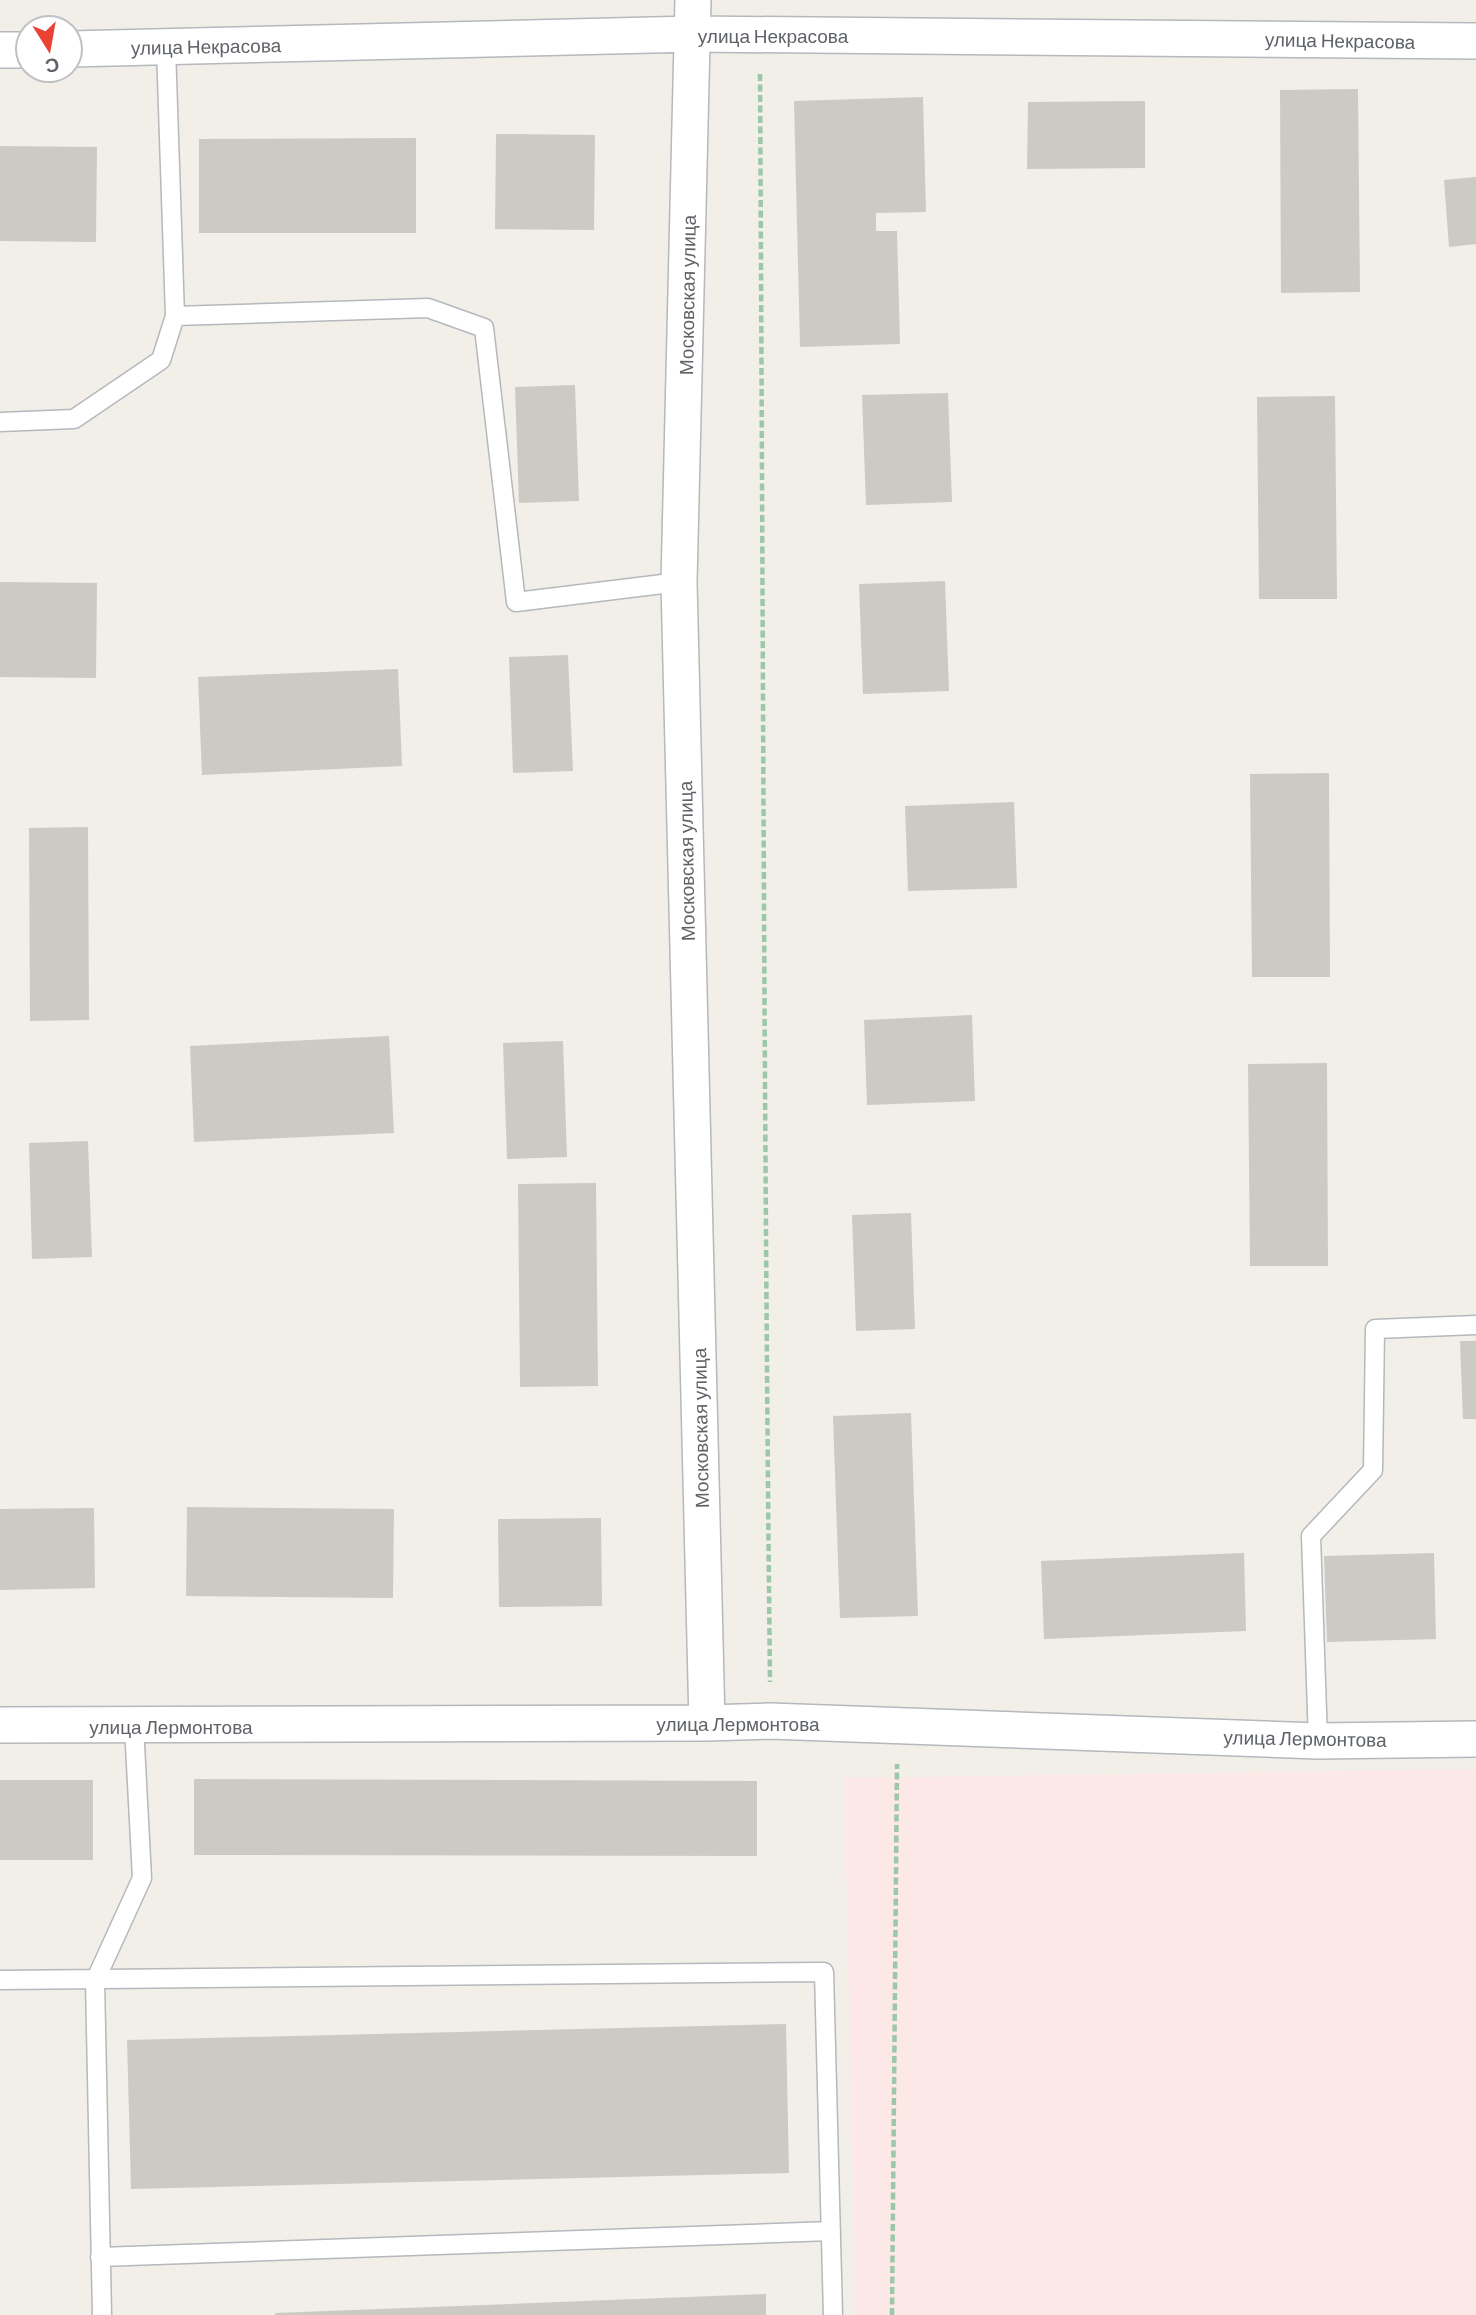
<svg xmlns="http://www.w3.org/2000/svg" width="1476" height="2315" viewBox="0 0 1476 2315" font-family="Barlow,sans-serif">
<style>
.medical{fill:#fce8e6}
.building{fill:#cccac5}
.lines{fill:none;stroke-linecap:round;stroke-linejoin:round}
.service-casing{stroke:#b5b8bc;stroke-width:21}
.minor-casing{stroke:#b5b8bc;stroke-width:38}
.path{stroke:#9cc7a9;stroke-width:4.5;stroke-dasharray:7 3.5;stroke-linecap:butt}
.service{stroke:#fff;stroke-width:18}
.minor{stroke:#fff;stroke-width:35}
.labels{text-anchor:middle;dominant-baseline:central;stroke-width:5;stroke-linejoin:round;paint-order:stroke}
.street-label{font-size:19px;fill:#5f6368;stroke:#fff}
</style>
<rect width="100%" height="100%" fill="#f1efe8"/>
<path class="medical" d="M1476 1769V2315H856L844 1778Z"/>
<path class="building" d="M1358 89 1360 292 1281 293 1280 90Z
M923 97 926 212 876 213V231H897L900 344 800 347 794 101Z
M1145 101V168L1027 169 1028 102Z
M496 134 595 135 594 230 495 229Z
M416 138V233H199V139Z
M0 146 97 147 96 242 0 241Z
M1476 177V244L1449 247 1444 180Z
M575 385 579 501 519 503 515 387Z
M948 393 952 502 866 505 862 395Z
M1335 396 1337 599H1259L1257 397Z
M945 581 949 691 863 694 859 584Z
M0 582 97 583 96 678 0 677Z
M568 655 573 771 513 773 509 657Z
M398 669 402 766 202 775 198 677Z
M1329 773 1330 977H1252L1250 774Z
M1014 802 1017 888 908 891 905 806Z
M88 827 89 1020 30 1021 29 828Z
M972 1015 975 1101 867 1105 864 1020Z
M389 1036 394 1133 194 1142 190 1046Z
M563 1041 567 1157 507 1159 503 1043Z
M1327 1063 1328 1266H1250L1248 1064Z
M88 1141 92 1257 32 1259 29 1143Z
M596 1183 598 1386 520 1387 518 1184Z
M911 1213 915 1329 856 1331 852 1215Z
M1460 1341H1476V1419H1463Z
M911 1413 918 1616 840 1618 833 1416Z
M187 1507 394 1509 393 1598 186 1596Z
M94 1508 95 1588 0 1590V1509Z
M601 1518 602 1606 499 1607 498 1519Z
M1244 1553 1246 1631 1044 1639 1041 1561Z
M1434 1553 1436 1639 1327 1642 1324 1556Z
M194 1779 757 1781V1856L194 1855Z
M0 1780H93V1860H0Z
M786 2024 789 2173 131 2189 127 2040Z
M766 2294V2315H275V2313Z"/>
<g class="lines">
<defs>
<path id="service" d="M166 48 175 316 428 308 484 328 516 602 679 582
M0 422 74 419 161 360 175 316
M1318 1741 1311 1536 1373 1470 1375 1329 1476 1325
M0 1980 824 1972 833 2315
M100 2257 831 2231
M102 2315 95 1981 142 1878 134 1726"/>
<path id="minor" d="M693 0 679 582 707 1723
M70 49 693 34 1476 41
M0 50H28
M0 1725 707 1723 770 1721 1318 1741 1476 1739"/>
</defs>
<use href="#service" class="service-casing"/>
<use href="#minor" class="minor-casing"/>
<path class="path" d="M760 74C763 610 764 1146 770 1682
M892 2315 897 1764"/>
<use href="#service" class="service"/>
<use href="#minor" class="minor"/>
</g>
<g class="labels">
<g class="street-label">
<text x="773" y="35">улица Некрасова</text>
<text transform="translate(1340 40) rotate(1)">улица Некрасова</text>
<text transform="translate(206 46) rotate(-1)">улица Некрасова</text>
<text transform="translate(687 295) rotate(-89)">Московская улица</text>
<text transform="translate(686 861) rotate(-91)">Московская улица</text>
<text transform="translate(700 1428) rotate(-91)">Московская улица</text>
<text x="738" y="1723">улица Лермонтова</text>
<text x="171" y="1726">улица Лермонтова</text>
<text transform="translate(1305 1738) rotate(1)">улица Лермонтова</text>
</g>
</g>
<g transform="translate(49 49) rotate(169)"><circle r="33" fill="#ffffff" stroke="#bfc1c3" stroke-width="2"/>
<path d="M0-5L12 26L0 18L-12 26Z" fill="#ea4335"/>
<text y="-10" font-size="19" font-weight="bold" text-anchor="middle" fill="#5f6368">С</text>
</g>
</svg>
